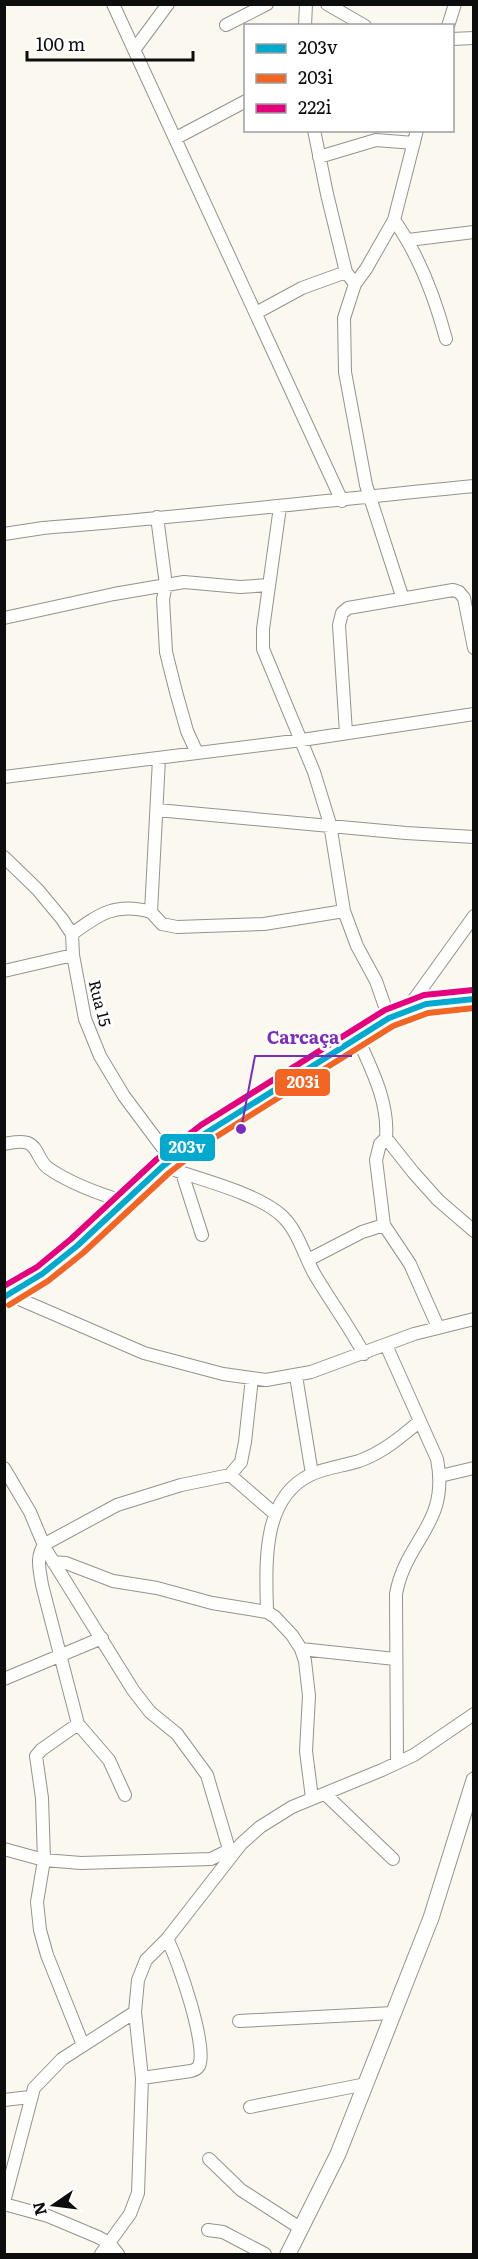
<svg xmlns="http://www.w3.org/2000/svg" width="478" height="2259" viewBox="0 0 478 2259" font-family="Literata,serif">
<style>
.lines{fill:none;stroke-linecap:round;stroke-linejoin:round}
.minor-casing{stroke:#94938f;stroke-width:14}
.tertiary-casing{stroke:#94938f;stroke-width:17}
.minor{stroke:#fefefd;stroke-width:12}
.tertiary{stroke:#fefefd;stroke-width:15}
.bus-1-casing{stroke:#fff;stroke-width:10}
.bus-2-casing{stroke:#fff;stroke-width:10}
.bus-3-casing{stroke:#fff;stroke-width:10}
.bus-1{stroke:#00a9ce;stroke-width:6}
.bus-2{stroke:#f26522;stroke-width:6}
.bus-3{stroke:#e5007d;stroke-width:6}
.labels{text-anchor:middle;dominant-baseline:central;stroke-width:6;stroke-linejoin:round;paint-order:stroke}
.street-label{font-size:16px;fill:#0d0d0d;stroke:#fff}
.leader{fill:none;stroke:#7b2cbf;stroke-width:2}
.callout-dot{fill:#7b2cbf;stroke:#fff;stroke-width:2}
.callout-label{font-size:18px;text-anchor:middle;font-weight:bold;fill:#7b2cbf;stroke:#fff;stroke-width:6;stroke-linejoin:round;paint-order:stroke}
.line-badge{stroke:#fff;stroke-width:2}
.badge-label{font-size:16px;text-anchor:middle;font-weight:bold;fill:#fff}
</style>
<rect width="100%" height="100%" fill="#fbf8f0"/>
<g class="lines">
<defs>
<path id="minor" d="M113 4 342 501
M327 4 365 26
M226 25 267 4
M305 26 306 4
M448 26 455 4
M452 39 474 38
M134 50 168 4
M314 130 327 194 346 272 355 284
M176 138 246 101
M319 157 376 140 414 143
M394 220C419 255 435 298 446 339
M408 240 474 232
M256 313 302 288 346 272
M280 507 263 629V649L314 772 330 824 344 911 357 946 376 981 389 1018
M157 517 166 585 163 599 166 652 176 692 187 731 197 753
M4 534 43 528C187 517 330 500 474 486
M403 599 366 485 345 372 344 318 355 284 366 269 394 220 417 130
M4 618 114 594 184 582 240 587 269 585
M346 733 339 625 342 613 348 608 453 590 459 592 464 598 474 648
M159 759 151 912 162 924 177 927 264 924 344 911
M4 777 302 740 474 714
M157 810 406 833 474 837
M4 857 38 890 62 919 72 934 73 955 85 1019 100 1056 124 1096 171 1159
M72 934C99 914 116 902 151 912
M4 971 73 955
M405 1012 474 916
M358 1039C372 1070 389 1103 386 1138L413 1172 438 1200 474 1231
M386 1138 380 1144 376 1160 384 1225 410 1264 438 1327
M4 1144C11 1143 21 1140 28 1143 38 1147 39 1162 48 1168 71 1184 99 1194 126 1202
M163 1166C197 1179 255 1192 281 1215 298 1230 304 1256 315 1275 331 1302 349 1326 364 1354
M182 1173 202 1235
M308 1260 362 1232 384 1225
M10 1295 144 1353 223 1374 266 1380 311 1372 414 1334 474 1319
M386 1345 437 1459C450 1524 406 1539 396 1594L397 1763
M296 1376 312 1474
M4 1468 30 1512 46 1550 133 1690 150 1712 177 1734 207 1775 231 1856
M230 1475 275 1514
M440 1476 474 1468
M53 1562 66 1563 113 1581 157 1588 212 1603 267 1612 275 1617 292 1635 301 1649 305 1661 309 1696 306 1751 312 1798
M267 1612C266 1565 261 1499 310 1475 324 1468 343 1466 359 1461 382 1453 401 1437 420 1421
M301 1649 395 1659
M4 1679 102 1638
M78 1724 41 1750 36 1756 42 1798 44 1860 37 1902 40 1930 47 1955 83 2045
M325 1794 393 1859
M125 1795 109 1760 78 1724 42 1585C40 1571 35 1556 45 1544L117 1505 181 1485 230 1475 241 1462 245 1442 252 1378
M4 1849 44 1860 81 1863 211 1859 229 1850
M239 2021 393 2013
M142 2078 191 2071C195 2070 197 2069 199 2066 208 2047 178 1959 167 1939
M4 2100 30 2097
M250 2107 366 2084
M209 2159 241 2190 300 2228
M4 2202 34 2088 62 2059 135 2012
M4 2204 48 2216 98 2237 109 2243 118 2254
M208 2230 223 2232 265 2254
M101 2254 130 2214 138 2193 142 2078 135 2012 138 1980 146 1960 167 1939 241 1844 260 1827 292 1807 382 1770 414 1755 474 1714"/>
<path id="tertiary" d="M4 1297 42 1274 77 1246 163 1166 206 1133 389 1018 426 1004 474 999
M288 2254 338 2154 431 1918 474 1780"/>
</defs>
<use href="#minor" class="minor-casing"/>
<use href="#tertiary" class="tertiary-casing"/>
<use href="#minor" class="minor"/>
<use href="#tertiary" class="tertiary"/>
<defs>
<path id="bus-1" d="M4 1297 42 1274 77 1246 163 1166 206 1133 389 1018 426 1004 474 999"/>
<path id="bus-2" d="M9 1305 48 1281 83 1253 169 1173 211 1140 393 1026 428 1013 474 1008"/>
<path id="bus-3" d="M4 1286 37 1267 71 1239 157 1159 201 1125 385 1010 424 995 473 990"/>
</defs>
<use href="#bus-1" class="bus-1-casing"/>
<use href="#bus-2" class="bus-2-casing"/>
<use href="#bus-3" class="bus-3-casing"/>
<use href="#bus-1" class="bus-1"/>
<use href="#bus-2" class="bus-2"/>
<use href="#bus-3" class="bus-3"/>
</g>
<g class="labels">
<g class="street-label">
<text transform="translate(101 1003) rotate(76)">Rua 15</text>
</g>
</g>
<path class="leader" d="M241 1129L255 1056H352"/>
<circle class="callout-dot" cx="241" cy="1129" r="6"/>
<g class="callout-label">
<text x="303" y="1044">Carcaça</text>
</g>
<g class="line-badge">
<rect x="274" y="1068" width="57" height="29" rx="6" fill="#f26522"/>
<rect x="159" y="1133" width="57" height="29" rx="6" fill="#00a9ce"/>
</g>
<g class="badge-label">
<text x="303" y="1088">203i</text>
<text x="187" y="1153">203v</text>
</g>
<rect width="478" height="2259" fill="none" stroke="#0d0d0d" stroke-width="12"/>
<rect x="244" y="24" width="210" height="108" fill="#ffffff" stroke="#9e9e9e" stroke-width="1.5"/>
<rect x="256" y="44" width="30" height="9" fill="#00a9ce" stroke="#9e9e9e" stroke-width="1.5"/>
<text x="298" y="54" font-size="18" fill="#0d0d0d">203v</text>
<rect x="256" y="74" width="30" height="9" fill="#f26522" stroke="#9e9e9e" stroke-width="1.5"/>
<text x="298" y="84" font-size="18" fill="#0d0d0d">203i</text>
<rect x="256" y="104" width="30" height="9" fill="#e5007d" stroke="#9e9e9e" stroke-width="1.5"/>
<text x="298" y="114" font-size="18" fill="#0d0d0d">222i</text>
<g transform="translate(54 2205) rotate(256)" stroke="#ffffff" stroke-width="4.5" paint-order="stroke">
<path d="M0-4.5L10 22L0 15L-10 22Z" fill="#0d0d0d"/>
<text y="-9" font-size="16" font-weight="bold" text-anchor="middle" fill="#0d0d0d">N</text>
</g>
<path d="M27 51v9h166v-9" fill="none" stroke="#0d0d0d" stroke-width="3"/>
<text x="36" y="51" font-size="18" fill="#0d0d0d" stroke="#ffffff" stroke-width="4.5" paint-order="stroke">100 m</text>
</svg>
